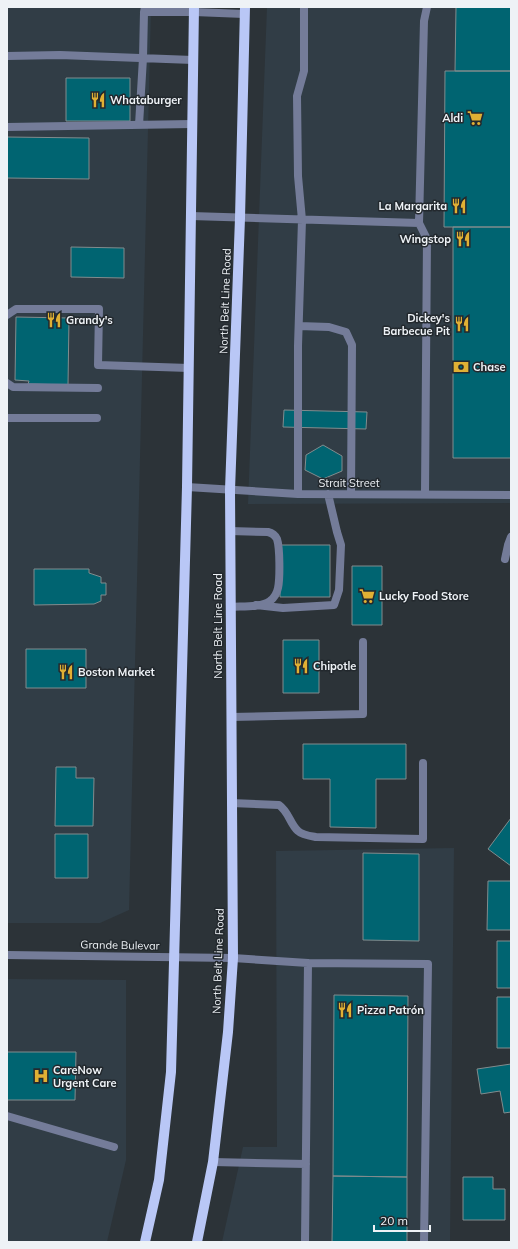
<svg xmlns="http://www.w3.org/2000/svg" width="518" height="1249" viewBox="0 0 518 1249" font-family="Mulish,sans-serif">
<style>
.built{fill:#313d46}
.building{fill:#006471;stroke:#818c8e}
.lines{fill:none;stroke-linecap:round;stroke-linejoin:round}
.service{stroke:#747c99;stroke-width:8}
.minor{stroke:#747c99;stroke-width:8}
.primary{stroke:#b9c7f6;stroke-width:10}
.labels{text-anchor:middle;dominant-baseline:central;stroke-width:3;stroke-linejoin:round;paint-order:stroke}
.poi-label{font-size:11px;font-weight:bold;fill:#eef2f6;stroke:#23292e;text-anchor:start}
.street-label{font-size:11px;fill:#eef2f6;stroke:#23292e}
</style>
<rect width="100%" height="100%" fill="#2c3338"/>
<path class="built" d="M7 7H151L129 910 100 923H7Z
M267 7H511V503L248 504Z
M454 848 450 1242H222L243 1147H277L276 851Z
M7 979 126 980V1160L107 1242H7Z"/>
<path class="building" d="M456 7H511V71H455Z
M445 71H511V227H444Z
M66 78H130V121H66Z
M7 137 89 138V179L7 178Z
M453 227H511V458H453Z
M71 247 124 248V278L71 277Z
M16 317 69 318 68 385 28 384 29 381 15 380Z
M284 410 367 412 366 429 283 427Z
M323 445 342 456V471L323 479 305 470 306 455Z
M280 545H330V597H280Z
M352 566H382V625H352Z
M34 569H89V573L101 577V583H106V595H101V601L94 604 34 605Z
M283 640H319V693H283Z
M26 649H86V688H26Z
M303 744H406V779H376V828L330 827V779H303Z
M56 767H76V778H94L93 826H55Z
M511 818V866L488 849Z
M55 834H88V878H55Z
M363 853 419 854V941L363 940Z
M488 881H511V930H487Z
M497 941H511V988H497Z
M334 995 408 996 407 1177 333 1176Z
M497 997H511V1048H497Z
M7 1052H76L75 1100H7Z
M511 1064V1112L504 1113 500 1091 481 1094 477 1069Z
M333 1176 407 1177V1242H332Z
M463 1177H493V1189H505V1220H463Z"/>
<g class="lines">
<path class="service" d="M145 7 144 12H194L244 14
M7 56 60 55 193 60
M139 125 143 58 144 12
M7 127 192 124
M191 216 419 223 424 21 427 7
M419 223 427 239 425 494
M7 315 16 309H99L98 365 189 368
M299 326 329 327 346 332 352 345 351 494
M7 383 13 387 98 388
M7 418H97
M187 487 298 494 511 495
M298 494V346L302 220 298 176 297 96 304 71V7
M230 531 268 532C272 533 275 535 277 539 280 548 280 579 278 588 277 593 274 598 270 601 259 608 242 606 230 607
M505 559 508 545 511 537
M256 605 283 608 334 605 339 590 341 545 337 532 328 494
M231 717 363 714V642
M231 803 279 805C289 812 290 824 298 831 302 835 310 836 316 837L423 839V763
M233 958 308 963 305 1242
M308 963 428 964 424 1242
M7 1116 114 1147
M213 1162 306 1164"/>
<path class="minor" d="M7 955 233 958"/>
<path class="primary" d="M145 1242 159 1180 171 1072 187 487 194 7
M197 1242 213 1162 228 1032 233 958 230 490 240 218 245 7"/>
</g>
<defs>
<symbol id="restaurant-bare" viewBox="-9 -9 18 18"><path d="M-5-6h1v4h1v-4h1v4h1v-4h1v5L-1.5 .5V6h-2V.5L-5-1ZM5-6V6H3V1.5H1.5Q1.5-4 5-6Z" fill="#e0b034" stroke="#23292e" stroke-width="2.5" paint-order="stroke"/></symbol>
<symbol id="supermarket-bare" viewBox="-9 -9 18 18"><path d="M-6-5.5h2.5l.6 2H6L4.5 2H-2.5L-4.4-4H-6ZM-1.5 3.2a1.3 1.3 0 1 0 .1 0ZM3 3.2a1.3 1.3 0 1 0 .1 0Z" fill="#e0b034" stroke="#23292e" stroke-width="2.5" paint-order="stroke"/></symbol>
<symbol id="bank-bare" viewBox="-9 -9 18 18"><path d="M-6-4H6V4H-6ZM0-2.3a2.3 2.3 0 1 0 0 4.6a2.3 2.3 0 1 0 0-4.6Z" fill="#e0b034" stroke="#23292e" stroke-width="2.5" paint-order="stroke"/></symbol>
<symbol id="hospital-bare" viewBox="-9 -9 18 18"><path d="M-5-5h3v3.5h4V-5h3V5h-3V1.5h-4V5h-3Z" fill="#e0b034" stroke="#23292e" stroke-width="2.5" paint-order="stroke"/></symbol>
</defs>
<g fill-rule="evenodd">
<use href="#restaurant-bare" x="87" y="89" width="22" height="22"/>
<use href="#supermarket-bare" x="464" y="107" width="22" height="22"/>
<use href="#restaurant-bare" x="448" y="195" width="22" height="22"/>
<use href="#restaurant-bare" x="452" y="228" width="22" height="22"/>
<use href="#restaurant-bare" x="43" y="309" width="22" height="22"/>
<use href="#restaurant-bare" x="451" y="313" width="22" height="22"/>
<use href="#bank-bare" x="450" y="356" width="22" height="22"/>
<use href="#supermarket-bare" x="356" y="585" width="22" height="22"/>
<use href="#restaurant-bare" x="290" y="655" width="22" height="22"/>
<use href="#restaurant-bare" x="55" y="661" width="22" height="22"/>
<use href="#restaurant-bare" x="334" y="999" width="22" height="22"/>
<use href="#hospital-bare" x="30" y="1065" width="22" height="22"/>
</g>
<g class="labels">
<g class="poi-label">
<text x="110" y="100">Whataburger</text>
<text x="463" y="118" text-anchor="end">Aldi</text>
<text x="447" y="206" text-anchor="end">La Margarita</text>
<text x="451" y="239" text-anchor="end">Wingstop</text>
<text x="450" y="318" text-anchor="end">Dickey's<tspan x="450" dy="13">Barbecue Pit</tspan></text>
<text x="66" y="320">Grandy's</text>
<text x="473" y="367">Chase</text>
<text x="379" y="596">Lucky Food Store</text>
<text x="313" y="666">Chipotle</text>
<text x="78" y="672">Boston Market</text>
<text x="357" y="1010">Pizza Patrón</text>
<text x="53" y="1070">CareNow<tspan x="53" dy="13">Urgent Care</tspan></text>
</g>
<g class="street-label">
<text transform="translate(225 301) rotate(-88)">North Belt Line Road</text>
<text x="349" y="483">Strait Street</text>
<text transform="translate(218 626) rotate(-90)">North Belt Line Road</text>
<text transform="translate(120 945) rotate(1)">Grande Bulevar</text>
<text transform="translate(218 961) rotate(-88)">North Belt Line Road</text>
</g>
</g>
<rect width="518" height="1249" fill="none" stroke="#eef2f6" stroke-width="16"/>
<path d="M374 1225v6h56v-6" fill="none" stroke="#eef2f6" stroke-width="2"/>
<text x="380" y="1225" font-size="12" fill="#eef2f6" stroke="#23292e" stroke-width="3" paint-order="stroke">20 m</text>
</svg>
